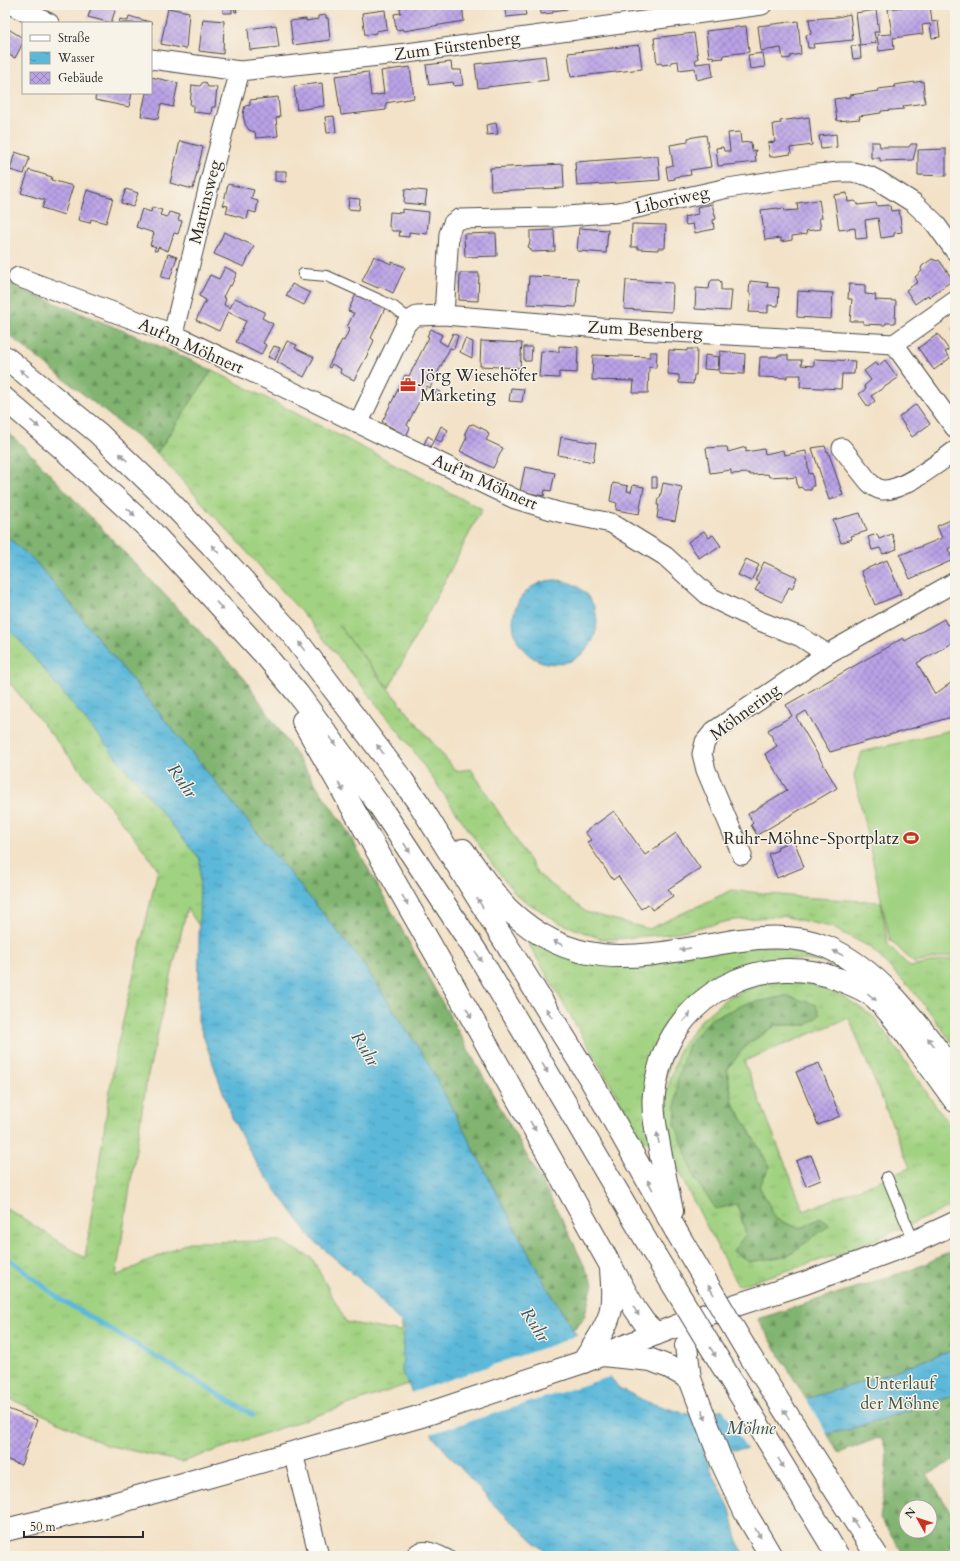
<svg xmlns="http://www.w3.org/2000/svg" width="960" height="1561" viewBox="0 0 960 1561" font-family="Cardo,serif">
<style>
.grass{fill:url(#grass-tufts);stroke:#667e56;fill-rule:evenodd}
.forest{fill:url(#forest-firs);stroke:#56704d;fill-rule:evenodd}
.pitch{fill:#a1d281;stroke:#667e56}
.water{fill:url(#water-ripples);stroke:#437282}
.pier{fill:#f3e2c8}
.lines{fill:none;stroke-linecap:round;stroke-linejoin:round}
.stream{stroke:#5bb8d9;stroke-width:5}
.building{fill:url(#building-cross-hatch)}
.service-casing{stroke:#494643;stroke-width:12}
.minor-casing{stroke:#494643;stroke-width:21}
.primary-casing{stroke:#494643;stroke-width:24}
.motorway-casing{stroke:#494643;stroke-width:24}
.service{stroke:#fff;stroke-width:10}
.minor{stroke:#fff;stroke-width:19}
.primary{stroke:#fff;stroke-width:22}
.motorway{stroke:#fff;stroke-width:22}
.motorway-bridge-casing{stroke:#494643;stroke-width:24;stroke-linecap:butt}
.motorway-bridge{stroke:#fff;stroke-width:22}
.oneway{fill:#a0a0a0}
.labels{text-anchor:middle;dominant-baseline:central;stroke-width:3;stroke-linejoin:round;paint-order:stroke}
.street-label{font-size:17px;fill:#2b2b2b;stroke:#f7f3e8}
.poi-label{font-size:17px;fill:#2b2b2b;stroke:#f7f3e8;text-anchor:start}
.park-label{font-size:17px;fill:#485540;stroke:#f7f3e8}
.water-label{font-size:18px;font-style:italic;fill:#39555f;stroke:#f7f3e8}
</style>
<defs>
<pattern id="grass-tufts" width="24" height="20" patternUnits="userSpaceOnUse"><rect width="24" height="20" fill="#a1d281"/><path d="M3 7l-1-3M5 7V3M7 7l1-3M15 17l-1-3M17 17v-4M19 17l1-3" fill="none" stroke="#8bb470"/></pattern>
<pattern id="forest-firs" width="22" height="20" patternUnits="userSpaceOnUse"><rect width="22" height="20" fill="#80b46f"/><path d="M5 1l3.5 6h-7zM16 11l3.5 6h-7z" fill="#69935b"/></pattern>
<pattern id="water-ripples" width="26" height="14" patternUnits="userSpaceOnUse"><rect width="26" height="14" fill="#5bb8d9"/><path d="M2 4q2-2 4 0t4 0M15 11q2-2 4 0t4 0" fill="none" stroke="#4b96b0"/></pattern>
<pattern id="building-cross-hatch" width="8" height="8" patternUnits="userSpaceOnUse"><rect width="8" height="8" fill="#baa2e7"/><path d="M0 0l8 8M0 8l8-8" fill="none" stroke="#9784bb"/></pattern>
</defs>
<rect width="100%" height="100%" fill="#f7f3e8"/>
<filter id="ink" filterUnits="userSpaceOnUse"><feTurbulence type="fractalNoise" baseFrequency=".025" numOctaves="2"/><feDisplacementMap in="SourceGraphic" scale="8" xChannelSelector="R" yChannelSelector="G"/><feConvolveMatrix kernelMatrix="1 2 1 2 8 2 1 2 1" color-interpolation-filters="sRGB"/></filter>
<filter id="wash" filterUnits="userSpaceOnUse"><feTurbulence type="fractalNoise" baseFrequency=".012" numOctaves="4" result="noise"/><feDisplacementMap in="SourceGraphic" scale="16" xChannelSelector="R" yChannelSelector="G"/><feGaussianBlur stdDeviation="0.9" result="paint"/><feColorMatrix in="noise" values="0 0 0 0 0 0 0 0 0 0 0 0 0 0 0 0 0 1.4 0 .05"/><feComposite in="paint" operator="in"/></filter>
<g filter="url(#wash)">
<rect width="100%" height="100%" fill="#f3e2c8"/>
<path class="grass" d="M212 370 482 509 389 688 339 626 385 685 456 771 471 769 538 874 586 912 649 929 732 890 800 897 881 902 888 945 910 967 955 958V1046L913 991 870 947 831 927 782 916 734 920 669 934 604 940 560 923 517 896 493 865 408 743 306 617 157 453Z
M5 613 200 859 513 1348 182 1462 106 1445 5 1396V1207L85 1258 115 1056 158 869 135 838 5 677ZM187 908 270 1032 406 1286 401 1332 346 1322 312 1258 280 1241 189 1242 116 1276 147 1079Z
M523 934 555 950 743 947 789 945 821 953 849 967 846 971 824 962 789 959 757 965 686 1005 649 1140 644 1142Z
M772 980 811 984 841 995 874 1017 955 1133V1205L843 1253 738 1286 682 1179 668 1141 666 1094 679 1050 701 1020 728 997ZM849 1018 910 1168 804 1211 744 1061ZM711 1019 807 1025H777L746 1045 727 1070 733 1103 770 1167 759 1186 776 1219 800 1229 820 1218 749 1262 733 1251 746 1234 737 1204 716 1209Z"/>
<path class="forest" d="M5 279 16 287 146 340 212 370 157 453 5 332Z
M5 430 25 448 244 678 348 832 563 1221 593 1284 584 1318 573 1330 541 1277 427 1061 360 959 35 561 5 535Z
M786 996 815 1004 820 1015 807 1025H776L746 1045 727 1070 733 1103 770 1167 759 1186 776 1219 800 1229 820 1218 830 1225 787 1256 749 1262 733 1251 746 1234 737 1204 716 1209 695 1179 675 1123 677 1081 688 1044 711 1019 745 1004Z
M955 1250V1349L876 1378 806 1399 758 1319 913 1269Z
M955 1395V1460L927 1474 955 1519V1556H905L880 1518 885 1488 887 1452 881 1437 839 1453 827 1434 850 1429ZM906 1507H930V1531H906Z"/>
<path class="pitch" d="M955 729V955L914 963 890 940 854 775 862 752Z"/>
<path class="water" d="M5 535 35 561 360 959 427 1061 541 1277 573 1330 619 1388 647 1402 687 1414 806 1399 876 1378 955 1349V1395L850 1429 827 1434 752 1449 702 1451 730 1509 738 1543 746 1556H550L492 1503 434 1438 402 1372 404 1326 363 1282 313 1240 258 1166 233 1120 198 1021 200 859 17 637 5 627Z
M513 622a42 42 0 1 1 84 0a42 42 0 1 1-84 0Z"/>
<path class="pier" d="M579 1334 612 1376 430 1434 410 1393 561 1342Z
M805 1397 828 1436 753 1451H748L722 1408Z"/>
<g class="lines">
<path class="stream" d="M5 1256 60 1299 253 1415"/>
</g>
<g id="blocks">
<path class="building" d="M92 5H117L111 23 88 17Z
M222 5H232V13H223Z
M234 5H246V8H236L237 12H235Z
M399 5H462L464 21 404 31 403 29 396 30 394 14 401 13Z
M504 5H524L526 15 506 17Z
M540 5H566L567 9 553 11V13L541 14Z
M919 5H930L932 22 938 21 940 37 932 38 930 24 922 25 923 34 893 38 894 49 879 51 877 35 892 34 888 9Z
M168 8 189 12 186 49 161 44Z
M385 10 387 29 376 31V33L365 35 362 13Z
M876 10 879 32H874L876 43 860 45 861 58 853 59 851 46 860 45 856 13Z
M850 14 853 40 813 44 814 48H808L806 35 811 34 809 19 838 17Z
M326 15V18H328L330 40 293 45 290 21 306 19V21L318 19V16Z
M129 16 153 23H119L120 19 128 21Z
M203 19 224 21 223 54 199 51Z
M798 21 801 54 790 56 791 58 783 59 781 48 761 51 758 26Z
M276 25 279 47 250 50 248 29Z
M746 26 749 52 723 55 724 58 714 59 713 56 709 57 706 31Z
M5 27 23 38V43L15 58 5 53Z
M694 33 698 59H695L696 64 711 62 713 76 697 80 695 68 679 70 678 61 671 62V64L662 65 661 63 657 64 654 38Z
M639 45 642 69 571 77 568 53Z
M763 53 765 67 750 69 748 55Z
M545 56 548 80 478 88 475 64Z
M451 62 452 70H461L463 85 454 86 453 82 429 85 426 65Z
M410 67 414 98 386 103V110L341 115 335 76 368 72 371 96 384 94 381 71Z
M151 77 178 83 173 107 161 104 158 119 141 116 146 93H151Z
M923 81 925 103 903 106 904 109 881 111V113L859 116 860 119 837 121 834 99 851 97 850 95 879 91 878 89 895 87 894 85Z
M204 82 206 83 208 87H217L215 107H212L211 114 193 112V105H190L192 85 200 86 202 83Z
M322 83 324 106 297 110 294 86Z
M96 93H132L129 107 95 100Z
M278 97 280 117 276 118 278 136 256 138 255 132 249 130 245 124 243 114 245 106 250 105V100Z
M334 116 336 132 327 133 325 117Z
M809 117 812 145 790 148 791 154 770 157 768 143 775 142 773 124 781 123 780 121Z
M496 123 498 134 487 135 486 125Z
M740 132 741 143 751 142 752 151 756 150V152H755L756 162 718 166 716 148 723 147 724 151H730L728 133Z
M836 134 837 147 821 149 819 136Z
M706 135 711 167 690 170 691 175 675 177V179L668 180 666 167 673 165 670 145 688 142V138Z
M180 141 203 147 193 189 170 183Z
M871 142H879L880 147H909L911 144H917L913 160 880 161V158H871Z
M946 149V176L918 175V150Z
M15 152 30 157 24 174 10 170Z
M658 156 660 180 577 186 575 162Z
M563 164 564 188 491 191 490 168Z
M29 170 52 177 51 180 73 186 64 215 42 208 45 200 21 193Z
M275 171H286V182L275 181Z
M228 184 254 190 251 199 258 201 256 213 249 211 247 219 226 213 228 206 223 205Z
M126 189 138 193 133 207 121 203Z
M405 189 427 191 425 205 404 203Z
M87 190 113 198 106 223 91 219 90 223 78 220Z
M847 193 848 202 855 201 857 203V205L876 203 877 206 890 205 891 211 899 210 902 232 894 233V236L881 238 878 218 865 220 867 238 856 239 855 228 839 230 834 195Z
M349 198 360 199 359 210 348 209Z
M819 200 822 218H819L821 229 806 231 807 234 792 236V240L781 242V238L765 240 761 210 778 208V209L784 208 785 211 798 210 797 203Z
M712 204 716 219 713 220 714 229 695 233 693 224 686 225 684 217 698 214 697 207Z
M152 207 162 210 160 215 167 217 169 212 180 215 178 220 182 221 178 234 174 233 168 251 158 247 157 251 154 250 156 247 150 245 154 233 136 227 142 209 151 212Z
M402 209 429 212 427 234 409 232V237L399 236 400 231H392L389 226 390 212 402 213Z
M632 224 666 225 665 248H658V250L638 249V247H631Z
M579 228 608 230 606 253 577 251Z
M554 230 555 251 531 252V249L528 247 530 242V231Z
M224 232 254 246 244 267 214 254Z
M496 233 497 256 465 257 464 234Z
M168 254 177 257 170 279 161 277Z
M374 256 391 264 392 262 405 267 393 293 379 286 378 288 362 281Z
M932 259 937 261 939 260 953 280 929 297 928 295 915 304 906 290 918 282 915 277 922 271 921 269 922 266Z
M225 267 237 273 231 286 229 285 223 297 226 299 224 305 230 308 235 298 265 312 262 318 273 324 263 343 266 345 261 355 236 342 246 321 228 312 219 331 196 320 206 300 199 296 210 275 219 279Z
M460 273H479L478 301 459 300Z
M529 276 578 278 576 307 527 304Z
M626 280 673 283 672 312 624 309Z
M712 280H719L721 282V290H732L730 311 695 309 696 288 709 289 710 282Z
M750 281 768 283 767 287 779 288 778 306 768 305V313L749 312 751 294 749 293Z
M292 284 310 293 304 305 286 296Z
M849 284 865 285V294L876 295 875 300 896 301 895 323H886L885 325 863 324V321H850L852 299H848Z
M798 291 833 293 831 319 797 317Z
M356 294 385 308 371 338 374 340 371 348 354 380 340 373 341 369 332 364 330 368 328 367 342 340 344 341 350 328 347 327 354 313 348 311Z
M955 326V335L951 329Z
M431 329 442 335 439 341 447 346 453 333 458 336 454 349 450 348 430 388 427 386 407 425 410 428 406 436 382 422 405 375 409 376 429 337 427 336Z
M938 334 949 350 945 352 950 358 934 370 918 348Z
M465 339 473 342 472 358 460 352Z
M287 341 297 345 295 348 314 357 304 377 277 362Z
M481 341 522 343 520 368 480 366Z
M274 346 280 348 275 360 268 357Z
M559 346 578 347 577 373 559 372V378L539 377 541 351 559 352Z
M524 347H532L531 361H524Z
M687 349H697L696 375H694L693 384 679 383V375L668 374 669 350 687 351Z
M720 351 745 354 744 374 719 373Z
M650 352H657L656 368 649 367 648 393H633L634 381 592 380 593 355 650 357Z
M705 355 719 357 718 370 704 369Z
M778 355H788V360H802L801 365 814 366V359L855 361 854 374H842L841 389 800 387 801 375H787V378L759 377 760 357H778Z
M885 360 898 378 871 396 875 401 868 407 859 394 866 389 864 386 871 380 864 371 876 362 878 366Z
M464 373H469V378H464Z
M511 388 524 389 522 402 509 401Z
M436 390 441 392 439 396 434 393Z
M916 404 930 424 912 437 899 417Z
M473 424 487 431 489 435 486 440 503 448 493 468 460 451 467 437 465 433 469 425Z
M441 426 448 430 441 442 435 439Z
M428 436 434 440 429 449 423 446Z
M561 437 596 443 593 462 558 455Z
M825 446 827 452 828 451 843 495 829 500 812 448Z
M721 447H727L728 452 746 447V452L764 449 765 454 783 450 784 455 806 451 809 474 812 473 814 486H812L811 490H804L801 487 798 488 796 477 787 478V476L769 477 768 474 750 475 749 473 731 474V470L710 473 706 448Z
M525 467 555 473 551 491 545 490 544 496 520 491Z
M652 477H657V488H652Z
M613 483 628 486 627 491 631 492 633 485 644 487 639 514 616 510 617 503 610 501Z
M663 483 682 487 675 521 657 518 659 505H657L658 498H660Z
M860 513 867 531 851 536 852 539 841 543 833 520Z
M955 518V545L948 549 953 560 910 579 900 555 942 538 937 526Z
M704 531 709 538 713 535 721 546 709 554 708 552 699 558 688 542Z
M877 534 879 539 892 534 897 549 883 554 880 548 872 550 868 537Z
M746 559 759 565 751 581 738 575Z
M887 560 901 594 875 605 861 571Z
M764 562 797 577 792 589 789 587 782 602 755 590 760 582 755 580Z
M944 619 947 625 952 622 955 628V633L953 634 955 641 917 663 935 694 955 680V716L830 752 806 711 796 717 837 788 757 835 751 825 753 823 748 814 787 790 765 754 777 746 768 730 792 716 786 705 903 638 905 641Z
M614 811 645 855 676 833 700 868 668 889 673 896 652 910 648 904 641 909 618 876 613 880 587 842 591 840 585 832Z
M794 840 804 867 777 878 768 854 778 850 777 847Z
M819 1063 840 1116 818 1125 796 1072Z
M811 1155 821 1180 806 1186 796 1161Z
M5 1408 37 1420 21 1465 5 1459Z"/>
</g>
</g>
<g filter="url(#ink)">
<use href="#blocks" fill-opacity="0" stroke="#494643" stroke-width="1"/>
<g class="lines">
<defs>
<path id="service" d="M303 274 327 276 336 280 382 301 394 307 410 320
M887 1177 914 1242
M410 1556C419 1539 438 1550 450 1556"/>
<path id="minor" d="M11 5 49 23
M151 59 240 71 407 53 762 5
M18 277 173 334 515 499 558 512 611 523 665 556 710 597 757 620 801 637 827 654
M444 315 449 234 453 223 459 219 555 217 619 212 728 188 817 174 841 172H853L869 176 879 181 914 203 934 222 955 251
M173 334 214 165 240 71
M894 344 955 428
M894 344 955 301
M358 424 406 324 410 320 417 316 444 315 601 328 894 344
M842 448 869 482C873 486 877 489 882 490 902 492 939 462 955 451
M742 855 706 770 702 754 705 742 714 731 827 654 955 582
M293 1453 319 1556"/>
<path id="primary" d="M5 1530 109 1505 418 1417 583 1362 708 1314 805 1283 914 1242 955 1223"/>
<path id="motorway" d="M5 357 98 433 173 505 212 546 292 634 403 781 420 805 592 1082 676 1231
M5 399 63 449 150 530 266 656 298 694 381 808 479 956 650 1247
M303 721 441 963 635 1309 644 1322 656 1334
M463 850C478 870 491 892 509 910 576 974 640 957 722 943 756 937 794 933 827 947 883 972 919 1026 955 1073
M672 1211C667 1187 662 1163 658 1139 655 1125 652 1109 654 1094 656 1080 659 1066 664 1053 693 985 769 953 838 979 850 984 862 988 873 996 889 1010 902 1028 914 1045 928 1063 941 1082 955 1101
M706 1316 695 1327 686 1346 690 1379 722 1463 745 1512 771 1556
M602 1355 651 1360 669 1367 690 1379
M583 1362C592 1347 606 1330 610 1313 614 1299 612 1284 611 1269"/>
</defs>
<use href="#service" class="service-casing"/>
<use href="#minor" class="minor-casing"/>
<use href="#primary" class="primary-casing"/>
<use href="#motorway" class="motorway-casing"/>
<use href="#service" class="service"/>
<use href="#minor" class="minor"/>
<use href="#primary" class="primary"/>
<use href="#motorway" class="motorway"/>
<defs>
<path id="motorway-bridge" d="M676 1231 750 1356 877 1556
M650 1247 838 1556"/>
</defs>
<use href="#motorway-bridge" class="motorway-bridge-casing"/>
<use href="#motorway-bridge" class="motorway-bridge"/>
</g>
<defs><path id="oneway-solid" d="M-6-.8H1V-3.2L6.5 0L1 3.2V.8H-6Z"/></defs>
<g class="oneway">
<use href="#oneway-solid" transform="translate(24 373) rotate(-141)"/>
<use href="#oneway-solid" transform="translate(35 424) rotate(40)"/>
<use href="#oneway-solid" transform="translate(123 457) rotate(-136)"/>
<use href="#oneway-solid" transform="translate(131 512) rotate(44)"/>
<use href="#oneway-solid" transform="translate(215 549) rotate(-133)"/>
<use href="#oneway-solid" transform="translate(220 606) rotate(47)"/>
<use href="#oneway-solid" transform="translate(302 646) rotate(-128)"/>
<use href="#oneway-solid" transform="translate(333 741) rotate(54)"/>
<use href="#oneway-solid" transform="translate(380 749) rotate(-127)"/>
<use href="#oneway-solid" transform="translate(341 787) rotate(60)"/>
<use href="#oneway-solid" transform="translate(407 848) rotate(57)"/>
<use href="#oneway-solid" transform="translate(405 900) rotate(60)"/>
<use href="#oneway-solid" transform="translate(480 903) rotate(-122)"/>
<use href="#oneway-solid" transform="translate(558 943) rotate(-155)"/>
<use href="#oneway-solid" transform="translate(685 949) rotate(169)"/>
<use href="#oneway-solid" transform="translate(838 953) rotate(-153)"/>
<use href="#oneway-solid" transform="translate(479 957) rotate(58)"/>
<use href="#oneway-solid" transform="translate(872 997) rotate(39)"/>
<use href="#oneway-solid" transform="translate(469 1013) rotate(61)"/>
<use href="#oneway-solid" transform="translate(549 1013) rotate(-122)"/>
<use href="#oneway-solid" transform="translate(687 1017) rotate(-49)"/>
<use href="#oneway-solid" transform="translate(931 1042) rotate(-128)"/>
<use href="#oneway-solid" transform="translate(545 1068) rotate(60)"/>
<use href="#oneway-solid" transform="translate(533 1126) rotate(60)"/>
<use href="#oneway-solid" transform="translate(658 1138) rotate(-100)"/>
<use href="#oneway-solid" transform="translate(650 1185) rotate(-119)"/>
<use href="#oneway-solid" transform="translate(711 1290) rotate(-121)"/>
<use href="#oneway-solid" transform="translate(636 1311) rotate(58)"/>
<use href="#oneway-solid" transform="translate(713 1352) rotate(59)"/>
<use href="#oneway-solid" transform="translate(786 1414) rotate(-122)"/>
<use href="#oneway-solid" transform="translate(704 1415) rotate(69)"/>
<use href="#oneway-solid" transform="translate(781 1463) rotate(59)"/>
<use href="#oneway-solid" transform="translate(855 1523) rotate(-123)"/>
<use href="#oneway-solid" transform="translate(758 1533) rotate(59)"/>
</g>
</g>
<defs>
<symbol id="office-bare" viewBox="-9 -9 18 18"><path d="M-6-3h4V-5.5h4V-3h4V5H-6ZM-1-4.5V-3h2v-1.5ZM-6 0V1H6V0Z" fill="#c8321e" stroke="#f7f3e8" stroke-width="2.5" paint-order="stroke"/></symbol>
<symbol id="stadium-bare" viewBox="-9 -9 18 18"><path d="M0-5a6.5 5 0 1 0 0 10a6.5 5 0 1 0 0-10ZM-3.5-1.8h7v3.6h-7Z" fill="#c8321e" stroke="#f7f3e8" stroke-width="2.5" paint-order="stroke"/></symbol>
</defs>
<g fill-rule="evenodd">
<use href="#office-bare" x="397" y="374" width="22" height="22"/>
<use href="#stadium-bare" x="900" y="827" width="22" height="22"/>
</g>
<g class="labels">
<g class="street-label">
<text transform="translate(457 46) rotate(-8)">Zum Fürstenberg</text>
<text transform="translate(672 200) rotate(-13)">Liboriweg</text>
<text transform="translate(205 202) rotate(-76)">Martinsweg</text>
<text transform="translate(645 330) rotate(3)">Zum Besenberg</text>
<text transform="translate(191 346) rotate(24)">Auf'm Möhnert</text>
<text transform="translate(485 482) rotate(24)">Auf'm Möhnert</text>
<text transform="translate(745 712) rotate(-37)">Möhnering</text>
</g>
<g class="poi-label">
<text x="420" y="375">Jörg Wiesehöfer<tspan x="420" dy="20">Marketing</tspan></text>
<text x="899" y="838" text-anchor="end">Ruhr-Möhne-Sportplatz</text>
</g>
<g class="park-label">
<text x="900" y="1383">Unterlauf<tspan x="900" dy="20">der Möhne</tspan></text>
</g>
<g class="water-label">
<text transform="translate(182 781) rotate(55)">Ruhr</text>
<text transform="translate(365 1049) rotate(59)">Ruhr</text>
<text transform="translate(535 1325) rotate(57)">Ruhr</text>
<text x="751" y="1428">Möhne</text>
</g>
</g>
<rect width="960" height="1561" fill="none" stroke="#f7f3e8" stroke-width="20"/>
<rect x="22" y="22" width="130" height="72" fill="#f7f3e8" stroke="#a5a39c"/>
<rect x="30" y="35" width="20" height="6" fill="#ffffff" stroke="#a5a39c"/>
<text x="58" y="42" font-size="12" fill="#2b2b2b">Straße</text>
<rect x="30" y="52" width="20" height="12" fill="url(#water-ripples)" stroke="#a5a39c"/>
<text x="58" y="62" font-size="12" fill="#2b2b2b">Wasser</text>
<rect x="30" y="72" width="20" height="12" fill="url(#building-cross-hatch)" stroke="#a5a39c"/>
<text x="58" y="82" font-size="12" fill="#2b2b2b">Gebäude</text>
<g transform="translate(918 1519) rotate(309)"><circle r="19" fill="#f7f3e8" stroke="#a5a39c"/>
<path d="M0-3L7 15L0 10L-7 15Z" fill="#c8321e"/>
<text y="-6" font-size="11" font-weight="bold" text-anchor="middle" fill="#2b2b2b">N</text>
</g>
<path d="M24 1531v6h119v-6" fill="none" stroke="#2b2b2b" stroke-width="2"/>
<text x="30" y="1531" font-size="12" fill="#2b2b2b" stroke="#f7f3e8" stroke-width="3" paint-order="stroke">50 m</text>
</svg>
